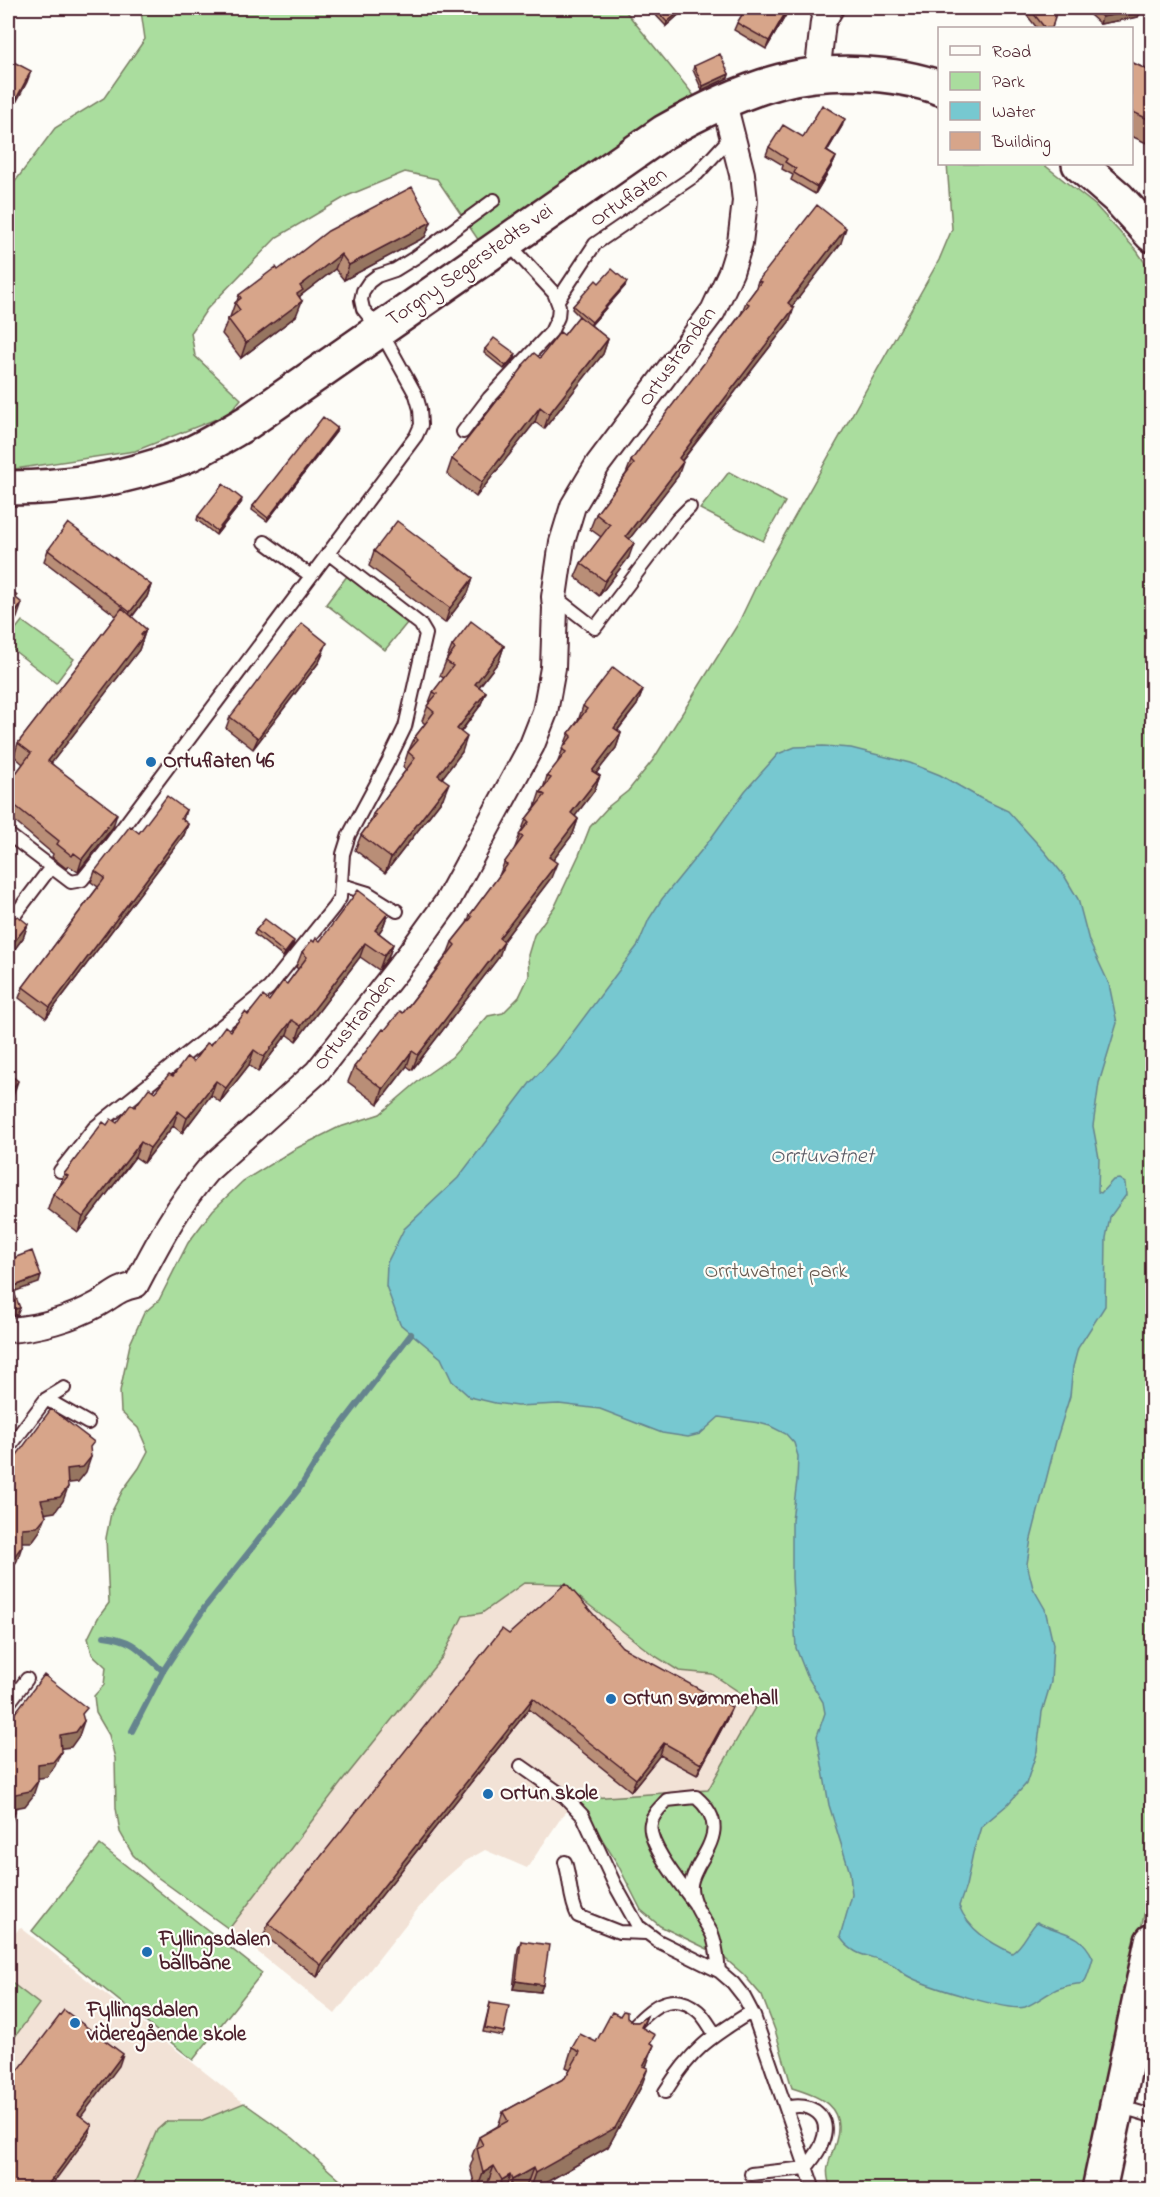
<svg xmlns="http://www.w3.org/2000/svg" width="1160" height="2197" viewBox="0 0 1160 2197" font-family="'Indie Flower',sans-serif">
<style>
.built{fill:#f2e2d6}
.green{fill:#aadd9e;stroke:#7a7e64;stroke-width:1.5}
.water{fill:#77c8d0;stroke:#65848e;stroke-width:1.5}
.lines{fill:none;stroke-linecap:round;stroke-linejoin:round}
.stream{stroke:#65848e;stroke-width:6}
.lane-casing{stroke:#4a1f2b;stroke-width:16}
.street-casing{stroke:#4a1f2b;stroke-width:28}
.secondary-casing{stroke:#4a1f2b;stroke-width:38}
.lane{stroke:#fdfcf7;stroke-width:12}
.street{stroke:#fdfcf7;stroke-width:24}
.secondary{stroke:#fdfcf7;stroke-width:33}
.wall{fill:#b98e77;stroke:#4a1f2b;stroke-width:1.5}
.shaded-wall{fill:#967461;stroke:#4a1f2b;stroke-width:1.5}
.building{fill:#d7a58a;stroke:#4a1f2b;stroke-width:1.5}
.poi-dot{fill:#1f6fb2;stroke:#fdfcf7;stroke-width:2}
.labels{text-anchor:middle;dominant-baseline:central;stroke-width:4.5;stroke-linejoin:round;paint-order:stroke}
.street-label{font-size:21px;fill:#4a1f2b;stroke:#fdfcf7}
.poi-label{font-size:21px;font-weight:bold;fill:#4a1f2b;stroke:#fdfcf7;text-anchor:start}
.park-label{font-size:21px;fill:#67584e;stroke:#fdfcf7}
.water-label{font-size:22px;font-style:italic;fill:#5a5a65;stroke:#fdfcf7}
</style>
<rect width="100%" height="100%" fill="#fdfcf7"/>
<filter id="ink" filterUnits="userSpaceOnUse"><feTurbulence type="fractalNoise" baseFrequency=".0167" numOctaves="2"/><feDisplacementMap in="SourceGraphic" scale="12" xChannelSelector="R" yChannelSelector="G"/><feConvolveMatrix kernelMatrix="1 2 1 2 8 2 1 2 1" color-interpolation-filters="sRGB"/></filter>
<g filter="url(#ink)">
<path class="built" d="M524 1583 562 1584 652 1654 679 1671 712 1674 757 1704 708 1790 578 1799 561 1818 527 1868 485 1850 464 1862 441 1882 417 1910 335 2014 229 1929 344 1779 443 1656 463 1616 482 1613Z
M20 1927 244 2103 200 2121H167L157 2130 132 2189H8V1943Z"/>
<path class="green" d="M132 8H623L696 98 479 241 437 179 405 172 347 196 277 237 207 309 191 333 195 356 241 399 229 414 135 451 8 470V191L55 128 104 98 145 39 141 11Z
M947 164H1043L1095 205 1137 251 1152 273V1878L1085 2189H831C823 2167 830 2162 836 2141 846 2106 819 2096 792 2088L775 2030 762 1996 743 1974 722 1956 660 1926 641 1910 617 1863 577 1799 708 1790 757 1704 712 1674 679 1671 652 1654 562 1584 524 1583 482 1613 463 1616 443 1656 344 1779 229 1929 153 1874 133 1855 120 1832 116 1808 115 1758 109 1735 96 1713 94 1696 104 1685 106 1667 92 1654 88 1638 98 1618 109 1603 106 1538 111 1513 123 1490 139 1468 148 1451 138 1428 121 1412 120 1391 130 1344 144 1313 159 1300 188 1243 213 1210 243 1181 295 1149 337 1128 380 1114 422 1078 452 1057 488 1016 503 1013 519 997 529 976 528 955 534 935 555 906 579 855 590 827 609 806 628 791 653 760 738 624 759 580 939 260 952 229Z
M729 472 785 502 763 541 700 509Z
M347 576 407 623 385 650 326 604Z
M22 621 74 659 56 683 8 646V639Z
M100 1845 262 1973 193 2060 32 1931Z
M8 1980 39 2004 8 2046Z
M244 2103 293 2138 350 2189H132L157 2130 167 2121H200Z"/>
<path class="water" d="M823 746 851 748 910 763 940 775 980 798 1008 811 1045 852 1065 877 1078 899 1089 941 1109 984 1117 1023 1099 1083 1093 1126 1099 1158 1098 1192 1101 1193 1113 1180 1119 1179 1125 1183 1126 1195 1110 1217 1106 1238 1105 1306 1078 1348 1073 1367 1070 1396 1056 1441 1031 1539 1027 1564 1033 1588 1045 1609 1053 1644 1051 1682 1042 1712 1037 1751 1026 1784 1007 1805 981 1827 973 1853 966 1886 959 1906C969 1930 989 1942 1012 1953 1024 1945 1027 1932 1037 1922 1062 1935 1080 1930 1093 1958 1082 1996 1086 1977 1057 1989 1046 1994 1036 2003 1025 2007 1009 2012 922 1985 906 1975 901 1972 897 1966 891 1964 871 1954 855 1959 840 1937L852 1895 850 1873 829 1805 817 1736 825 1713 823 1702 807 1676 796 1648 792 1578V1520L797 1481 798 1456 794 1443 786 1434 770 1426 759 1423 719 1417 700 1434 688 1437 662 1433 600 1409 559 1404 517 1406 495 1403 470 1397 452 1381 441 1358 400 1324 386 1286 387 1263 404 1229 458 1178 530 1083 556 1055 638 945 649 919 662 899 709 841 745 791 778 754 795 747Z"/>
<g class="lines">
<path class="stream" d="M104 1636C136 1640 140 1651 163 1671
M132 1731 163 1671 205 1607 299 1489 329 1441 411 1334"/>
<defs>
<path id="lane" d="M558 300 595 244 697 174 731 137
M463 432 489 398 551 332 558 317 559 306 554 293 507 242
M265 542 311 576
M555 597 595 628 677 520 690 507
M8 834 71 882 82 880 103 854 416 436 421 425 420 409 416 395 380 330 363 309 361 300 363 291 369 282 377 276 395 270 416 257 494 200
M342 885 368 893 397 911
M8 924 51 867
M60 1171 94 1128 269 988 334 907 340 898 343 854 349 835 388 762 405 727 426 634 420 624 328 553
M46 1399 88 1423
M8 1449 46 1399 64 1388
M8 1704 27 1679
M521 1766 565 1797 583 1816 615 1885 638 1926 658 1941 719 1971 733 1983 744 1997 754 2016 814 2190
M565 1862C571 1880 569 1899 578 1916L619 1932 646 1933
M695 1904C683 1887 646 1843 651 1823 653 1813 661 1807 667 1800L696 1797C724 1821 714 1839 698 1866 695 1873 690 1880 691 1888 692 1905 704 1919 712 1934 717 1946 717 1958 719 1971
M628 2032C647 2011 670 1987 698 2011 705 2017 710 2027 715 2034
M665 2092C691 2050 710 2037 751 2012
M1118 2106 1152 2116
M751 2174 806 2168C812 2160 819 2152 822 2143 833 2116 811 2101 786 2108"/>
<path id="street" d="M817 76 823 22 831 8
M8 1330C38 1328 71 1319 98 1304 114 1295 117 1289 136 1285 157 1245 177 1206 207 1171L317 1072 408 956 447 902 532 745 545 712 553 668 555 608 554 597 562 542 573 506 598 464 713 311 731 272 740 243 745 201 742 174 727 115 721 102"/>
<path id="secondary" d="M1079 164 1118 198 1152 235
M8 488C67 488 127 478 183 457 205 448 227 434 248 422L664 132C701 111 739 92 781 81 828 69 894 71 940 88
M1099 2190 1152 1941"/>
</defs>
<use href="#lane" class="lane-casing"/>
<use href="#street" class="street-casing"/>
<use href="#secondary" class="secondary-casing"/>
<use href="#lane" class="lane"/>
<use href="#street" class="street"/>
<use href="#secondary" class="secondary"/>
</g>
<path class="wall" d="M652 8H685L684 10 666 26 651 10Z
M790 8 766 49 734 30 737 23Z
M1021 8H1057L1052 28H1037Z
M1082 8H1143L1138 17 1100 24Z
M1131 62 1152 72V142L1151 145 1131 136Z
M694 66 729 74 728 78 702 90 693 70Z
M842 126 827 151 836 157 833 164 815 194 791 180 793 175 782 169 783 165 766 155 769 147Z
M431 222 425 237 344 280 335 269 300 296 296 316 241 358 222 334 228 319 230 317 235 303 237 301 239 295 278 270Z
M841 243 792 306 789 322 682 461 678 476 629 539V557L599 596 575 577 581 563 601 537 590 529 596 514 626 474 631 461 741 314 746 302 755 290 758 281Z
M599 283 625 286 591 325 608 339 603 354 544 429 535 422 476 497 447 474 452 459 521 370 523 365 540 358 564 335 579 316 572 309 573 306Z
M485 349 515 358 504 369 484 353Z
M337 428 336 432 267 521 252 510 253 506Z
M241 503 216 535 197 520 198 516Z
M48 550 151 585 147 597 132 617 146 629 139 650 51 763 113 827 78 872 69 866 67 869 52 857 53 854 8 816V784L23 764 14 756 18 743 116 616 44 561Z
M374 551 473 578 468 593 445 623 369 566Z
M452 646H504L499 661 479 687 486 692 480 706 461 732 462 752 442 778 443 798 385 873 355 850 361 835 369 824 373 814 406 770 403 767 408 752 415 737 425 724 422 721 433 692 444 678 440 676Z
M323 654 319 662 253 749 226 728 230 717Z
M643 690 637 705 618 730 621 733 616 748 596 773 600 776 594 791 575 816 578 819 573 834 553 860 551 878 503 941 499 957 412 1070 407 1066 378 1104 348 1082 354 1067 385 1030 403 1013 447 955 452 942 467 923 470 915 499 876 504 863 514 850 526 819 535 807 540 792 543 789 547 776 557 764 569 733 578 721 583 706Z
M186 810 183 820 188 824 184 835 46 1018 19 998 23 987 98 887 91 882 95 871 139 833Z
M388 913 383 927 379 933 393 944 388 958 379 970 360 957 296 1041 287 1034 258 1072 249 1065 220 1102 211 1095 182 1133 173 1126 144 1163 135 1157 78 1232 48 1209 53 1194 60 1186 64 1174 107 1125 117 1123 135 1107 155 1092 173 1076 193 1062 211 1045 231 1031 248 1015 269 1001 287 984 298 969 296 967 302 952 314 942 320 941Z
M8 916 28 924 23 938 8 958Z
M256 930 293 945 283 957 254 934Z
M509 1634 622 1647 727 1719 697 1775 660 1755 631 1791 529 1709 317 1977 264 1935 268 1923Z
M521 1941 543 1985 540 1992 513 1989 518 1949Z
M490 2003 504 2032 502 2036 483 2032Z
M620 2016 627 2017 633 2022H638L647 2016 642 2028 651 2044 647 2064 641 2087 608 2147 533 2190H527L526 2187 522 2190H490L487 2185 480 2190H476L470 2167 473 2159 472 2156 479 2137 498 2126 503 2112 565 2078 570 2069 566 2067 572 2048 596 2042Z"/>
<path class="shaded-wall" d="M684 8H685L684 10 666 26 667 22Z
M788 8H790L766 49 769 41Z
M1143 8 1138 17 1100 24 1102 17Z
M31 71 27 82 8 118V114Z
M729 74 728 78 702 90 703 86Z
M845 119 842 126 823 158 826 151Z
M836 157 833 164 815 194 817 187Z
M431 222 425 237 344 280 349 265Z
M846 228 841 243 783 318 788 303Z
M341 254 335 269 300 296 297 304 302 301 296 316 241 358 246 343 300 286Z
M627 282 625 286 590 326 592 322Z
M794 308 789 322 673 472 679 458Z
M608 339 603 354 544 429 549 414Z
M516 354 515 358 504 369 506 366Z
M540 407 535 422 476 497 482 482Z
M337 428 336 432 267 521 268 518Z
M683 462 678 476 620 551 626 536Z
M242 499 241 503 216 535 217 531Z
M634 543 629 557 599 596 605 581Z
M473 578 468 593 445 623 450 608Z
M151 585 147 597 126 624 130 612Z
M22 603 17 618 8 631V624Z
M146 629 139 650 43 774 48 761Z
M327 643 319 662 253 749 258 738Z
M504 646 499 661 470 698 475 684Z
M643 690 637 705 608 742 614 728Z
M486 692 480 706 451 744 457 729Z
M621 733 616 748 587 785 592 771Z
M467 737 462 752 433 790 438 775Z
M600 776 594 791 566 828 571 813Z
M449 783 443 798 385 873 391 858Z
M117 814 113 827 78 872 82 859Z
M578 819 573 834 544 872 549 857Z
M188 824 184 835 46 1018 50 1007Z
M557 863 551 878 494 953 499 938Z
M388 913 383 927 370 945 375 930Z
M28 924 23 938 8 958 13 943Z
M294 941 293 945 283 957 285 953Z
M504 942 499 957 412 1070 418 1055Z
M365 943 360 957 296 1041 301 1026Z
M393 944 388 958 379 970 384 956Z
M292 1020 287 1034 258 1072 264 1057Z
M254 1050 249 1065 220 1102 226 1088Z
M412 1051 407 1066 378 1104 383 1089Z
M18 1081 13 1096 8 1103V1095Z
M216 1081 211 1095 182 1133 187 1118Z
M178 1111 173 1126 144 1163 150 1148Z
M141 1142 135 1157 78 1232 83 1217Z
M41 1276 39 1283 10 1293 12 1287Z
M20 1308 17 1315 8 1317V1310Z
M91 1457 86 1472 78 1482 61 1484 67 1469Z
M68 1487 63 1501 55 1512 36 1515 41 1500Z
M46 1516 40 1531 32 1542H16L22 1528Z
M22 1546 17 1561 9 1572H8V1558Z
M533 1698 529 1709 317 1977 321 1965Z
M732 1707 727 1719 697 1775 701 1764Z
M84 1721 79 1736 71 1747 55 1749 60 1735Z
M664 1743 660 1755 631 1791 636 1779Z
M61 1752 55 1766 47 1777 32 1779 38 1764Z
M38 1781 33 1796 25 1806 9 1809 15 1794Z
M15 1811 10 1826 8 1829V1821Z
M516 1981 543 1985 540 1992 513 1989Z
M654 2045 647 2064 636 2085 643 2066Z
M123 2054 119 2066 74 2126 78 2114Z
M648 2068 641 2087 608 2147 533 2190H529L535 2173Z
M92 2125 88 2136 48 2190H44Z
M494 2166 487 2185 480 2190H477L483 2173Z
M533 2168 526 2187 522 2190H509L512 2180Z
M510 2175 505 2190H498L502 2180Z"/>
<path class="building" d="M654 8H684L667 22Z
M746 8H788L769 41 737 23Z
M1029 8H1057L1052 28H1045Z
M1093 8H1142L1140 10 1102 17Z
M720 54 729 74 703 86 694 66Z
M8 59 31 71 8 114Z
M1131 62 1152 72V121L1131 111Z
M822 105 845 119 826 151 836 157 817 187 794 173 796 169 785 162 787 159 769 147 783 125 803 137Z
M412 187 431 222 349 265 341 254 300 286 303 290 297 294 302 301 246 343 228 319 240 310 235 303 241 298 239 295 276 267 278 270 328 231Z
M817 205 846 228 788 303 794 308 679 458 683 462 626 536 634 543 605 581 581 563 610 525 596 514 634 464 631 461 649 436 749 304 746 302 761 282 758 281Z
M612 269 627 282 592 322 573 306 596 280 599 283Z
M579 316 608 339 549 414 540 407 482 482 452 459 524 366 523 365 534 353 540 358 560 332 564 335Z
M494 338 516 354 506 366 485 349Z
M323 417 337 428 268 518 253 506Z
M223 484 242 499 217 531 198 516Z
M397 521 473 578 450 608 374 551Z
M68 523 151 585 130 612 48 550Z
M8 588 17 596 16 598 22 603 8 624Z
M122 608 146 629 141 635 143 637 48 761 117 814 82 859 74 853 72 856 57 844 59 841 8 800V784L31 753 18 743Z
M471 621 504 646 475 684 486 692 457 729 467 737 438 775 449 783 391 858 361 835 376 815 373 814 415 758 408 752 418 740 415 737 434 712 427 706 437 694 433 692 453 666 446 661 455 649 452 646Z
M302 623 327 643 322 650 323 651 258 738 230 717Z
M613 667 643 690 614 728 621 733 592 771 600 776 571 813 578 819 549 857 557 863 499 938 504 942 418 1055 412 1051 383 1089 354 1067 383 1029 385 1030 400 1011 403 1013 431 977 455 945 452 942 472 917 470 915 507 865 504 863 523 837 519 835 529 822 526 819 545 795 540 792 551 778 547 776 566 752 562 749 572 736 569 733 587 709 583 706Z
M167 796 186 810 181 818 188 824 50 1007 23 987 105 878 95 871 130 826 139 833Z
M358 890 388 913 375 930 393 944 384 956 365 943 301 1026 292 1020 264 1057 254 1050 226 1088 216 1081 187 1118 178 1111 150 1148 141 1142 83 1217 53 1194 68 1176 64 1174 103 1122 107 1125 111 1119 117 1123 131 1104 135 1107 149 1088 155 1092 169 1074 173 1076 187 1057 193 1062 207 1043 211 1045 225 1026 231 1031 245 1012 248 1015 263 996 269 1001 283 981 287 984 307 957 302 952 312 940 314 942 316 938 320 941Z
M8 916 13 918 18 916 28 924 13 943 8 939Z
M265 919 294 941 285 953 256 930Z
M8 1073 18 1081 8 1095Z
M32 1251 41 1276 12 1287 20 1308 8 1310V1257L9 1256 11 1259Z
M51 1409 94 1442 90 1447 91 1457 83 1467 67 1469 68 1487 60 1497 41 1500 46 1516 37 1527 22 1528V1546L14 1557 8 1558V1467Z
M566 1583 622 1647 732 1707 701 1764 664 1743 636 1779 533 1698 321 1965 268 1923 502 1629 509 1634Z
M44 1675 87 1708 82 1714 84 1721 76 1732 60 1735 61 1752 53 1762 38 1764V1781L30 1791 15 1794V1811L8 1821V1722Z
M521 1941 549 1945 543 1985 516 1981Z
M490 2003 509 2006 504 2032 485 2028Z
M64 2010 123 2054 78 2114 92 2125 44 2190H8V2084Z
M623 2011 627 2012V2017L633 2022H638L647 2016 641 2027 655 2035 650 2043 654 2045 643 2066 648 2068 615 2128 535 2173 533 2168 512 2180 510 2175 502 2180 494 2166 483 2173 477 2148 483 2145 479 2137 508 2121 503 2112 565 2078 580 2052 572 2048 580 2034 596 2042 612 2012 620 2016Z"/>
</g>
<g class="poi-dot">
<circle cx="151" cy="762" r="6"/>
<circle cx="611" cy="1699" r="6"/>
<circle cx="488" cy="1794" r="6"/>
<circle cx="147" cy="1952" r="6"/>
<circle cx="75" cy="2023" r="6"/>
</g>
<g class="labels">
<g class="street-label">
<text transform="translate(629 198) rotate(-35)">Ortuflaten</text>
<text transform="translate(470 266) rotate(-35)">Torgny Segerstedts vei</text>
<text transform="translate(678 357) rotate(-54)">Ortustranden</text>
<text transform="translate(355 1023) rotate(-51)">Ortustranden</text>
</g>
<g class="poi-label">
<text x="163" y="762">Ortuflaten 46</text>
<text x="623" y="1699">Ortun svømmehall</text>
<text x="500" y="1794">Ortun skole</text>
<text x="159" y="1940">Fyllingsdalen<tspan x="159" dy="24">ballbane</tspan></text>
<text x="87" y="2011">Fyllingsdalen<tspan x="87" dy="24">videregående skole</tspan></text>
</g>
<g class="park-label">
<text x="776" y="1272">Orrtuvatnet park</text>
</g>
<g class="water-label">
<text x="822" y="1157">Orrtuvatnet</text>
</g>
</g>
<rect width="1160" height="2197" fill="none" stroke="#fdfcf7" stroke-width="30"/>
<rect x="15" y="15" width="1130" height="2167" fill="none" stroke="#4a1f2b" stroke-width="2" filter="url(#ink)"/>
<rect x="938" y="27" width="195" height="138" fill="#fdfcf7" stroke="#b5a4a5" stroke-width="1.5"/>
<rect x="950" y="46" width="30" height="9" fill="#fdfcf7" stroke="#b5a4a5" stroke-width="1.5"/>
<text x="992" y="57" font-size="18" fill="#4a1f2b">Road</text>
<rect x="950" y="72" width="30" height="18" fill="#aadd9e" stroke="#b5a4a5" stroke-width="1.5"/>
<text x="992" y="87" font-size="18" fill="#4a1f2b">Park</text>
<rect x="950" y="102" width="30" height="18" fill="#77c8d0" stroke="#b5a4a5" stroke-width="1.5"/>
<text x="992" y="117" font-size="18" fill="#4a1f2b">Water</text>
<rect x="950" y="132" width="30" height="18" fill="#d7a58a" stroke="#b5a4a5" stroke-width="1.5"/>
<text x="992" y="147" font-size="18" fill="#4a1f2b">Building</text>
</svg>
